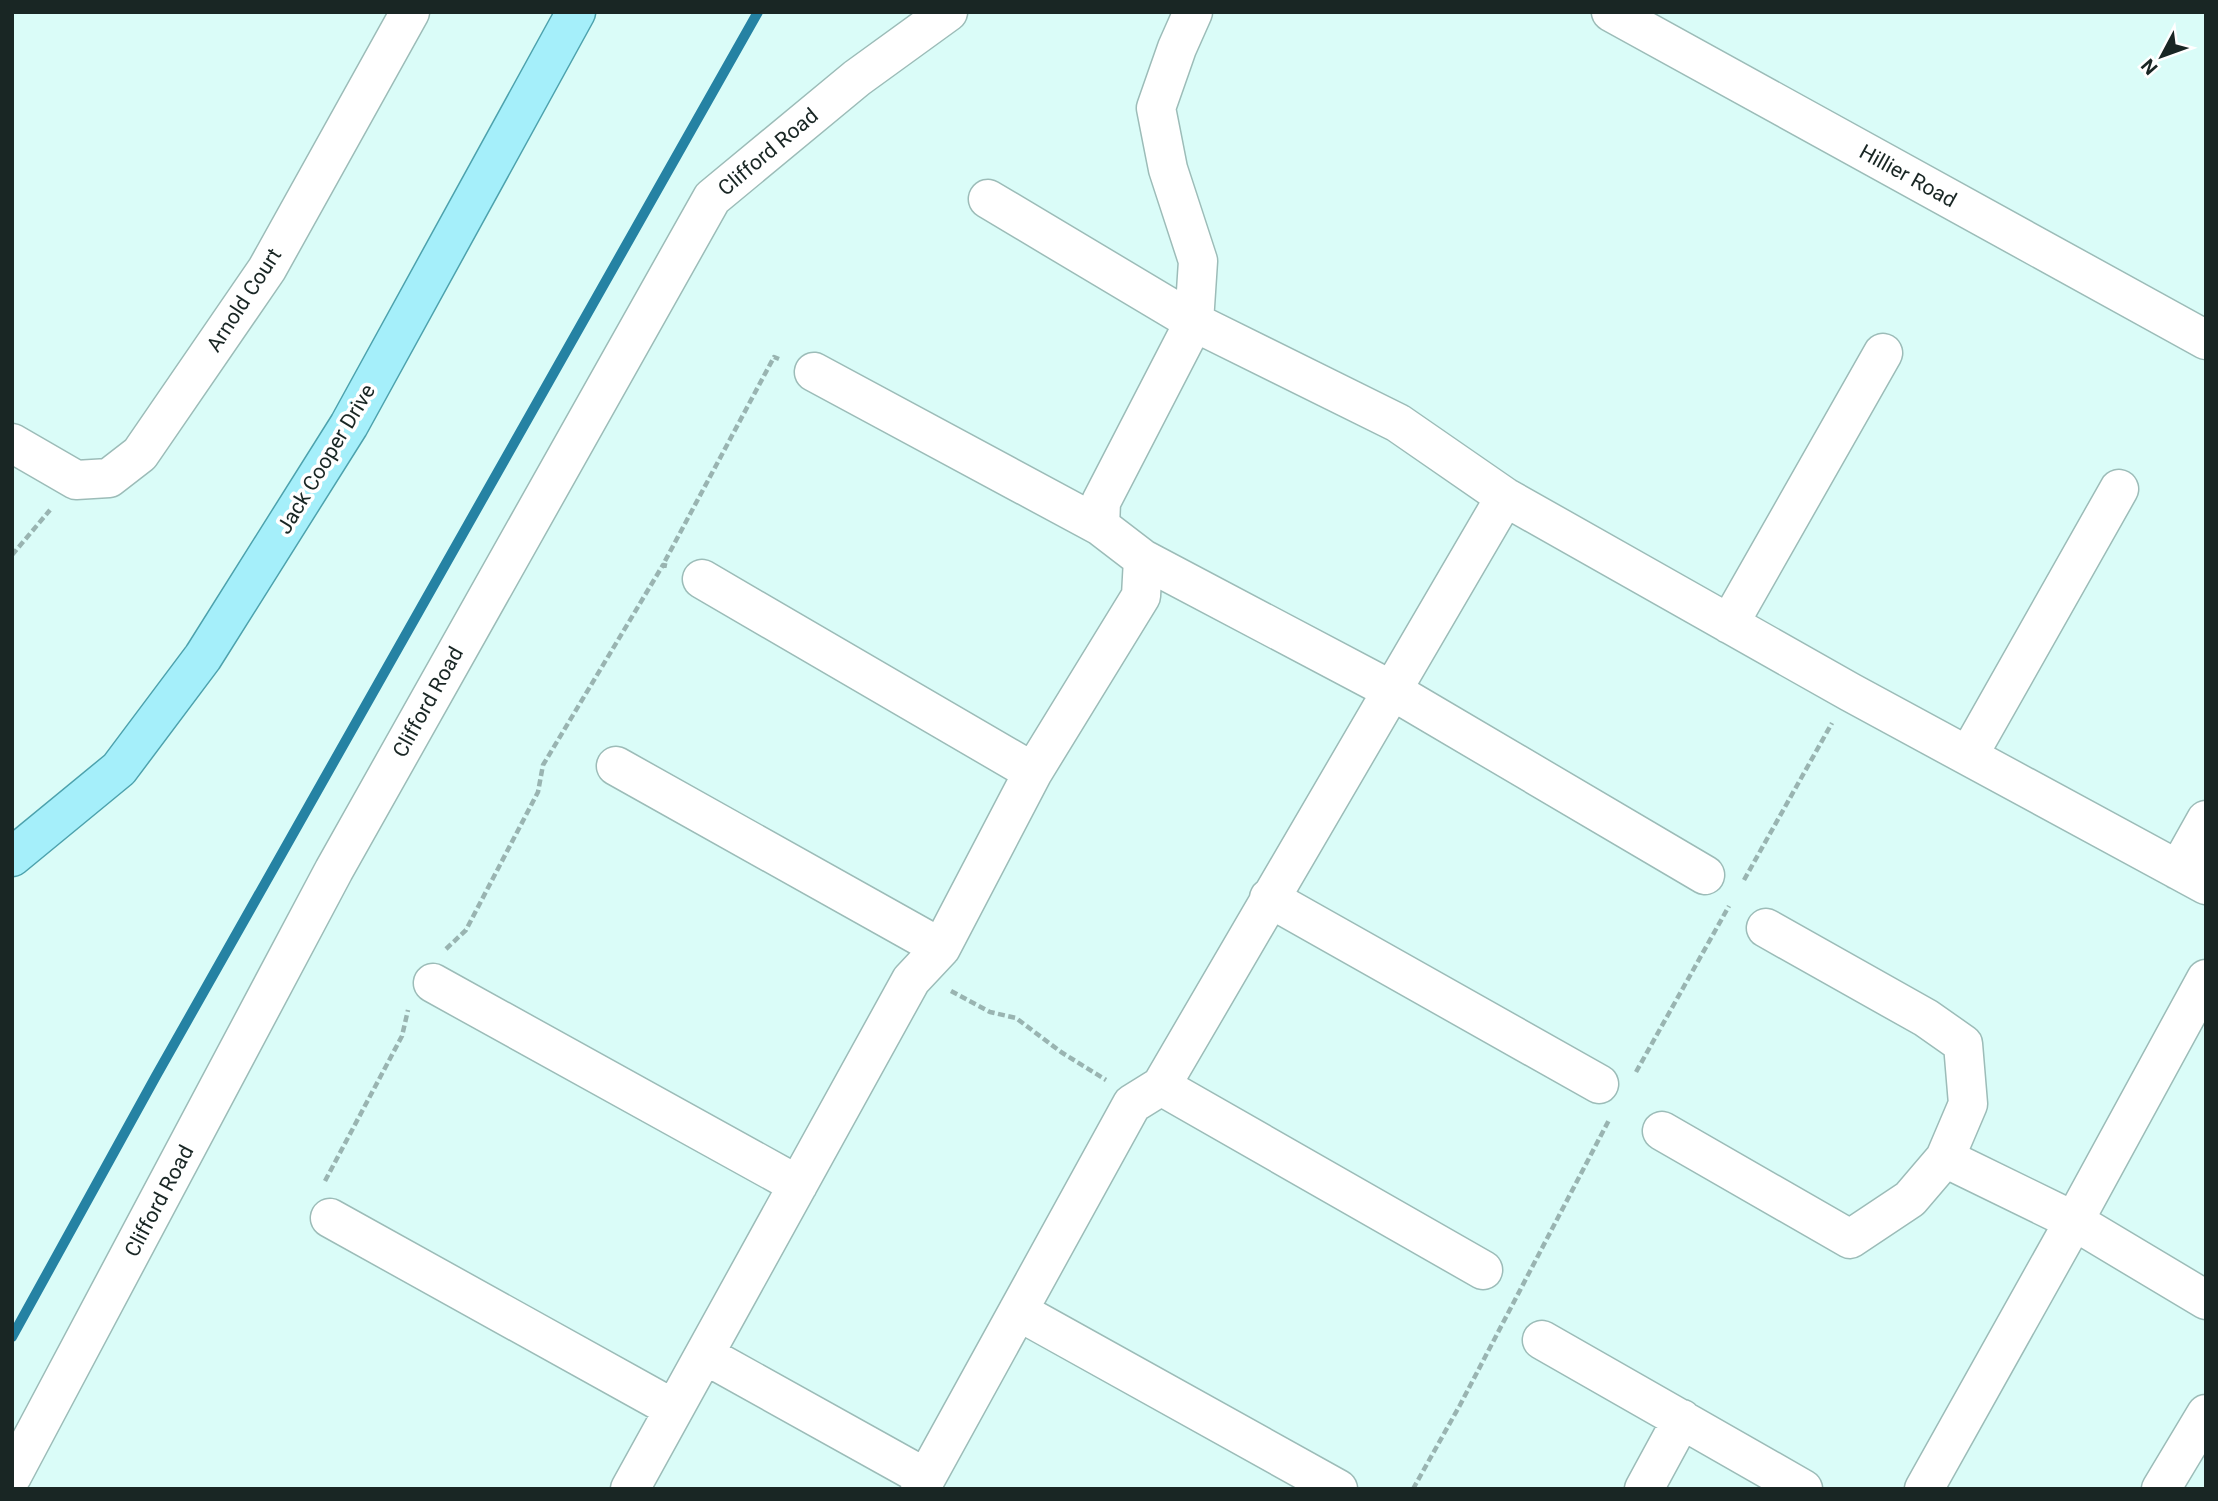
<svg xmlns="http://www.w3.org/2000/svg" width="2218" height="1501" viewBox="0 0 2218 1501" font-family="Roboto,sans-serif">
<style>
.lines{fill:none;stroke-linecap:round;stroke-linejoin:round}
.stream{stroke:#2582a3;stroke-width:10}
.minor-casing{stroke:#9cbcb8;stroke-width:41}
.major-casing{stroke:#4da2ad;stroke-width:41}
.path{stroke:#99b4b1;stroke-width:4.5;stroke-dasharray:7 3.5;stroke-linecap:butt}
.minor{stroke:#fff;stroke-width:38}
.major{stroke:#a5effa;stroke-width:38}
.labels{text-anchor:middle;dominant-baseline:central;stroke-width:7;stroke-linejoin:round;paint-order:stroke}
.street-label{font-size:21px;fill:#192624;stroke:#fff}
</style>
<rect width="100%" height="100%" fill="#dafcf8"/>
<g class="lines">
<path class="stream" d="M12 1337 156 1076 758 12"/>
<defs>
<path id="minor" d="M1611 12 2206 340
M988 199 1194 322 1398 423 1505 497 1850 692 2206 885
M814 372 1100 526
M12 443 76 480 109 478 140 454 267 269 410 12
M1143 559 1391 690 1705 875
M702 579 1033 772
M1729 624 1883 353
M1968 756 2119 489
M616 766 941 948
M2178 870 2206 820
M1269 898 1599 1084
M1766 928 1926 1018 1963 1044 1968 1104 1945 1158
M433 983 798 1185
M1161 1086 1483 1270
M1662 1131 1850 1239 1910 1199 1945 1158 2074 1221 2206 1300
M330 1218 674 1409
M1018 1311 1338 1489
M1542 1340 1803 1489
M705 1355 926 1478
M12 1476 334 870 712 198 857 78 948 12
M630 1489 911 980 941 948 1033 772 1141 596 1143 559 1100 526 1101 502 1194 322 1198 261 1168 169 1156 108 1177 48 1193 12
M920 1489 1132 1104 1161 1086 1505 497
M1644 1489 1682 1419
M1924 1489 2074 1221 2206 979
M2161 1489 2206 1414"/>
<path id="major" d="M12 857 119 769 203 657 349 425 576 12"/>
</defs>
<use href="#minor" class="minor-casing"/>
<use href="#major" class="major-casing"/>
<path class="path" d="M12 555 50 510
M665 561 774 357 779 359
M1744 880 1832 723
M446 949 466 930 538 792 543 765 663 565 668 566
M951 991 990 1012 1016 1018 1061 1052 1106 1080
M1636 1072 1729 906
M325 1181 402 1036 408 1010
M1413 1489 1460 1405 1609 1120"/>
<use href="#minor" class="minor"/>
<use href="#major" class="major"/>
</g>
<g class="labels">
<g class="street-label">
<text transform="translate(768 152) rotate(-40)">Clifford Road</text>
<text transform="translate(1908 176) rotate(29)">Hillier Road</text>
<text transform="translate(244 300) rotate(-57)">Arnold Court</text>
<text transform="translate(326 459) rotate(-59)">Jack Cooper Drive</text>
<text transform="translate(428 702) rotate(-61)">Clifford Road</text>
<text transform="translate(159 1201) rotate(-62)">Clifford Road</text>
</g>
</g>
<rect width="2218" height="1501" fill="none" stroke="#192624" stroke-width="28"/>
<g transform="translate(2162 56) rotate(229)" stroke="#ffffff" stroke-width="5" paint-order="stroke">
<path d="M0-5L12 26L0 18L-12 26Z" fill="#192624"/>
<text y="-10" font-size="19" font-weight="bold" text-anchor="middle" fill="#192624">N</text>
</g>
</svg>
